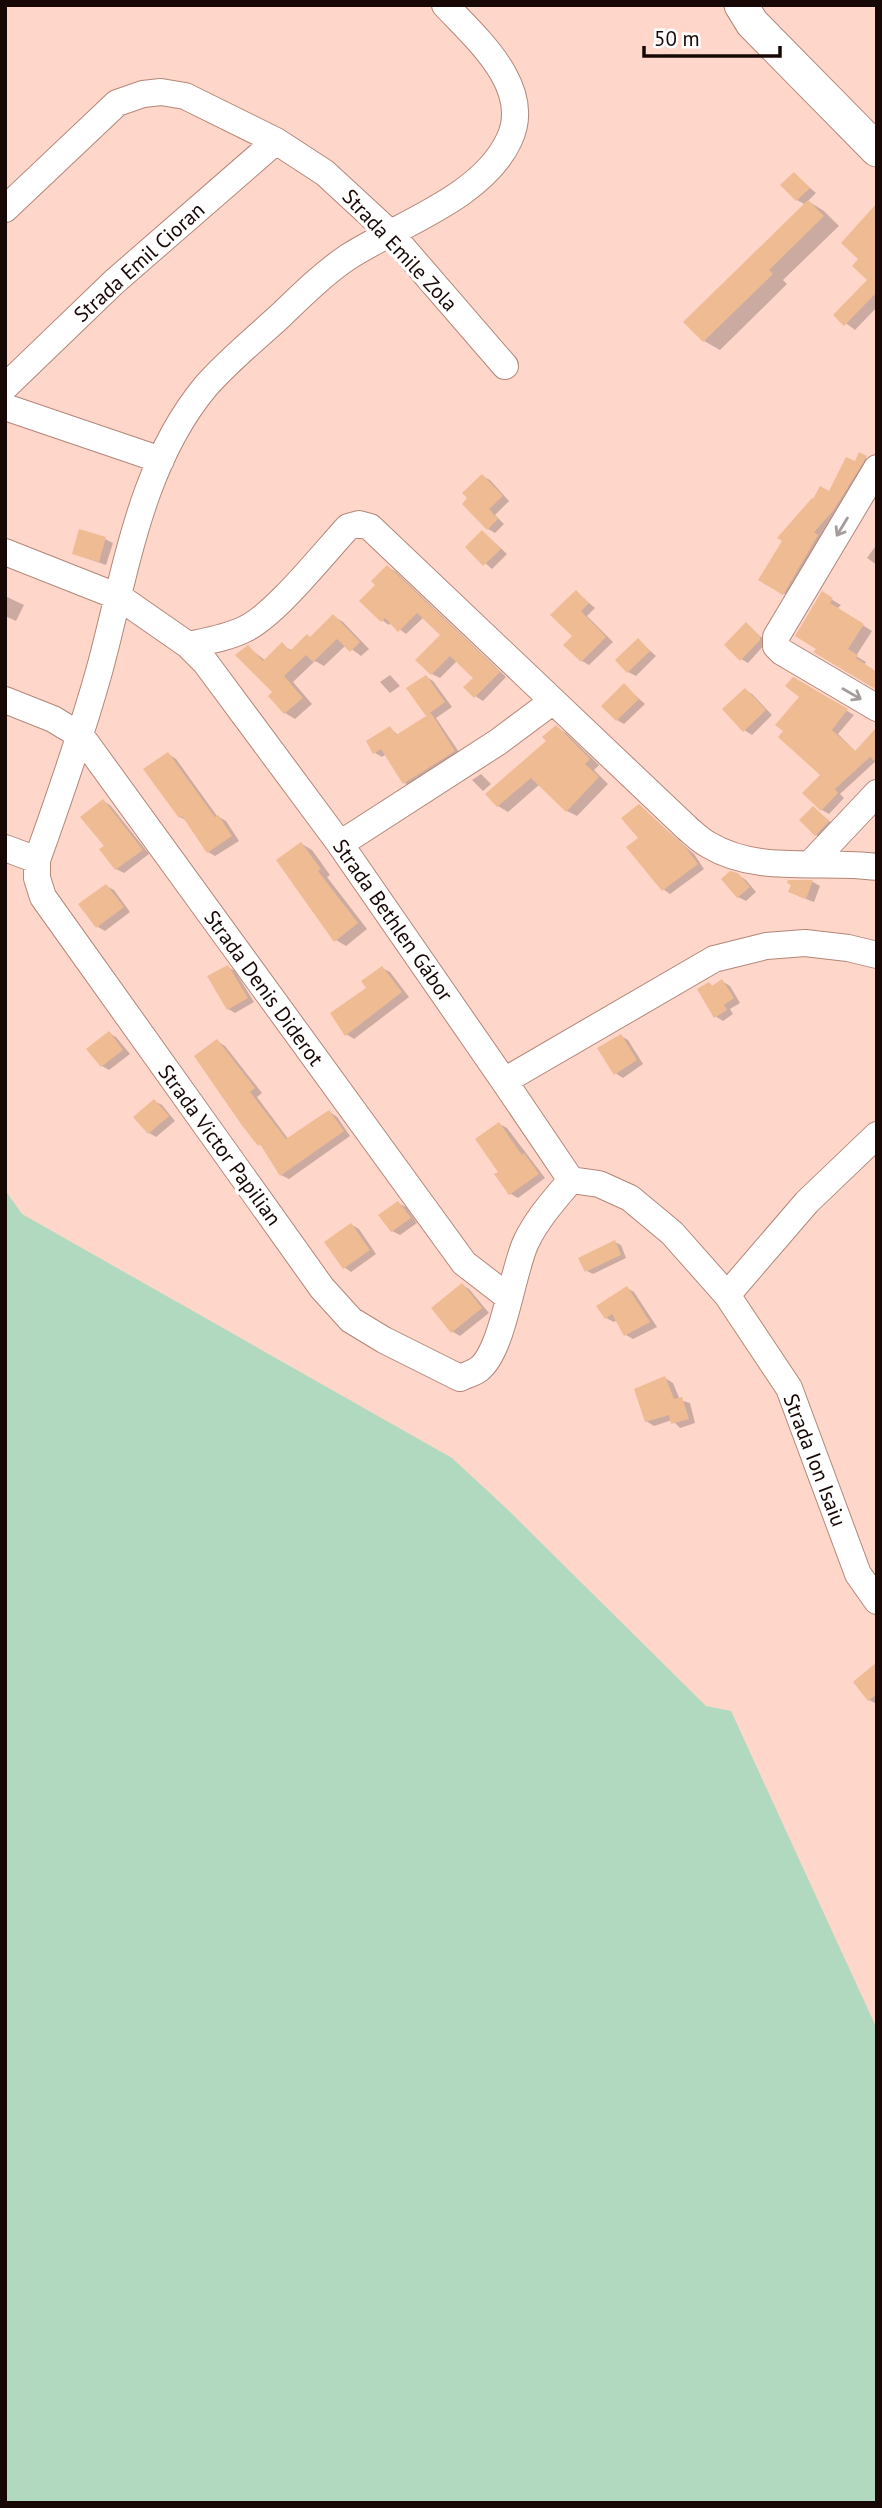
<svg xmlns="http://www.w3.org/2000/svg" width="882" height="2508" viewBox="0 0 882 2508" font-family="'PT Sans',sans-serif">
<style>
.green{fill:#b1d9c0}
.shadow{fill:#0003}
.building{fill:#efbb93}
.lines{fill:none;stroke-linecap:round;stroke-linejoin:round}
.minor-casing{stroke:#b38678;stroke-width:28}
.major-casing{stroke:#b38678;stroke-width:35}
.minor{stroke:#fff;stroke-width:26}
.major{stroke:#fff;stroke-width:33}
.oneway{stroke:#a39c9b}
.labels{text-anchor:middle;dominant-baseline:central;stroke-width:7;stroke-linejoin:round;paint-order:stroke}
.street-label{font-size:21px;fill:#180805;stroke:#fff}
</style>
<rect width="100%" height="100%" fill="#fed6ca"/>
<path class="green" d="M5 1190 22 1214 452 1458 506 1508 706 1706 731 1711 877 2029V2503H5Z"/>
<path class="shadow" d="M794 174 816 193 808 201 824 211 839 226 783 280 787 284 720 350 704 341 806 205 797 200Z
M877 214V307L855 330 835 315 869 280 861 259Z
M860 455 873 462 840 514 820 537 824 541 790 597 761 580 856 463Z
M482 476 490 480 509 501 495 515 504 524 495 533 488 529Z
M483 532 507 554 492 569 467 547Z
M105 539 113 543 106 565 74 554Z
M877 544V565L867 558Z
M387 567 395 571 506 677 483 701 475 696V678L457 661 440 678 432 674 442 635 424 617 406 634 391 623 389 625 382 620 377 585Z
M576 592 595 608 587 616 613 642 589 665 582 661 575 636Z
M822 594 841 605 837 609 872 631 856 656 866 662 864 665 819 648Z
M5 596 24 605 16 621 5 616Z
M333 616 343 622 369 649 361 656 346 645 324 666 315 661 293 682 312 704 295 719 285 713 248 647 266 661 282 645 293 651 311 638Z
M747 625 767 642 748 663 741 659Z
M638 640 656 656 636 676 628 672Z
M390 675 400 686 390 693 380 682Z
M426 677 433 681 452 707 436 718 461 755 411 787 405 783 386 754 382 757 375 753 390 728 399 736 430 716 427 714Z
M793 679 854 715 838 734 856 752 871 736 877 760 840 794 844 798 829 814 822 810V775L801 697Z
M624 685 645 704 624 724 617 720Z
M745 690 752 694 772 715 752 735 744 730Z
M556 727 566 733 599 765 594 770 608 784 577 816 567 811 540 784 508 812 498 806 549 741Z
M168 754 176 759 217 816 226 821 239 841 215 856 208 852 187 821 180 817Z
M481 774 491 784 483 791 472 780Z
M103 801 110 805 149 854 124 873 116 869Z
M639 806 694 854 704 869 670 894 663 889 641 839Z
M814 808 835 826 823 839 816 835Z
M302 844 312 850 330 875 327 877 367 929 346 946 336 940Z
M738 875 746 880 756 892 746 901 738 897Z
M789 882H813L820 886 814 902 798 896Z
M106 886 114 890 130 912 105 931 98 927Z
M228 967 235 971 254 1002 235 1013 228 1009Z
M382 968 390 972 409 997 354 1039 346 1034 368 988Z
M722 981 730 986 740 1003 730 1009 733 1014 723 1021 715 1016 709 984 714 987Z
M109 1033 116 1037 130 1054 109 1070 102 1066Z
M621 1036 628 1040 643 1064 623 1078 615 1073Z
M217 1041 225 1046 262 1093 257 1097 289 1140 330 1112 337 1117 350 1136 289 1179 281 1175 263 1147 259 1144Z
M154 1101 162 1105 175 1121 156 1137 149 1133Z
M499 1124 507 1128 545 1178 518 1198 511 1194 500 1172Z
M398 1203 406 1207 417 1223 400 1235 392 1231 381 1216Z
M352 1225 359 1229 376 1254 351 1272 344 1267Z
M615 1242 621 1245 626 1258 593 1274 587 1271Z
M462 1285 469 1289 489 1313 460 1336 453 1332 433 1308Z
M627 1288 634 1292 657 1327 633 1339 626 1335 617 1320 614 1322 606 1318Z
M665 1378 673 1383 680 1400 690 1403 695 1423 680 1428 672 1420 654 1426 646 1421Z
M877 1664V1704L869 1700Z"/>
<path class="building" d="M794 172 810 188 796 201 780 185Z
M808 200 824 216 769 270 773 274 703 342 683 322Z
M877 203V292L844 326 833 315 867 280 852 266 858 259 841 243Z
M859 452 867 456 833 511 814 532 818 535 783 595 758 580 782 541 777 538 812 498 813 499 820 486 829 491 846 457 855 461Z
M482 474 503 496 489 509 498 519 487 530 462 504 467 498 462 493Z
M79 529 106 537 99 562 72 554Z
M482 530 501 549 483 566 465 547Z
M387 565 500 672 474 698 463 687 473 678 450 656 431 675 415 660 440 635 417 613 398 632 385 618 381 622 359 601 375 585 371 581Z
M576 590 589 603 581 611 606 637 581 662 563 645 572 636 550 615Z
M822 591 833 598 830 603 864 624 848 649 858 655 856 658 877 672V690L813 652 816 649 795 636Z
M333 614 360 642 350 652 337 639 313 662 306 655 284 676 303 698 284 714 268 696 272 692 235 655 248 645 263 661 282 642 290 651 307 634 310 637Z
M746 622 760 636V640L740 661 724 645Z
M638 638 650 651 627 673 615 660Z
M426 675 445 702 426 716 406 688Z
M793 677 848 709 832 730 855 751 877 727V763L870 757 835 789 838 793 821 811 802 793 820 775 778 737 783 731 775 725 799 697 785 686Z
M624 683 639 699 616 721 601 706Z
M745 688 766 710 743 732 722 709Z
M431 713 455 751 403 784 381 749 373 754 366 741 390 726 396 735Z
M556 725 590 759 585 764 599 777 566 812 531 778 497 807 485 794 546 741 542 737Z
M168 752 215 817 218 815 232 836 207 853 182 816 179 818 143 769Z
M103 799 143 850 115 870 99 849 104 846 80 817Z
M639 804 686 848 698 864 662 891 626 847 638 838 621 818Z
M813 806 829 821 815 836 799 820Z
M301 842 321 869 318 871 358 923 334 942 276 860Z
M730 871 738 873 750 887 737 898 721 879Z
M788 880H813L806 899 788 892 791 885 787 883Z
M106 884 124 907 96 928 78 904Z
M228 965 248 998 227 1010 207 976Z
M382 966 402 992 345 1036 330 1013 366 988 361 981Z
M722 979 734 998 724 1005 727 1010 714 1018 697 989 709 982 712 986Z
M109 1031 123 1050 101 1067 86 1049Z
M621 1034 637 1060 614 1075 597 1048Z
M217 1039 255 1088 250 1092 286 1139 329 1110 344 1131 280 1176 260 1144 258 1146 241 1124 194 1056Z
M154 1099 169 1116 148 1134 133 1117Z
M499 1122 522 1155 524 1153 539 1174 509 1195 494 1174 498 1172 475 1139Z
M398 1201 411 1218 391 1232 378 1215Z
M351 1223 370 1250 343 1269 324 1242Z
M615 1240 621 1255 585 1272 578 1258Z
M462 1283 482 1308 451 1333 431 1308Z
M627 1286 650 1322 624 1336 612 1314 605 1319 596 1306Z
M665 1376 674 1399 682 1397 689 1419 671 1424 669 1415 645 1422 634 1389Z
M877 1662V1694L868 1701 853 1682Z"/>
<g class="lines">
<defs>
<path id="minor" d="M445 5C477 39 534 88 509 140 482 198 399 224 348 257 323 274 301 296 279 317 255 339 228 361 206 386 140 465 126 572 100 668 82 733 60 796 37 860V878L43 897 322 1288 351 1320 384 1340 460 1378C466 1375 474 1373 479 1369 503 1351 512 1272 526 1242 537 1219 554 1200 571 1180
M5 209 117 103 143 94 161 92 185 96 276 141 325 173 390 233 505 366
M5 387 114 282 276 141
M5 407 161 460
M877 468 776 637V646L782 652 877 708
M5 552 119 597 188 645 205 662 340 844 504 1081 571 1180
M188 645C207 641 227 638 245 629 275 615 323 554 348 527L359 524 370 527 687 828C694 834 701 841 709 845 759 875 822 859 877 867
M5 700 53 719 81 736 464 1263 508 1297
M340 844 498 742 553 701
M5 848 37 860
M811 863 877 793
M504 1081 714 959 766 946 805 943 848 948 877 955
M571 1180 599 1184 630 1198 672 1233 727 1295 789 1388 858 1574 877 1601
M727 1295 807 1202 877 1135"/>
<path id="major" d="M741 5 752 23 877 150"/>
</defs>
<use href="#minor" class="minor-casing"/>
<use href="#major" class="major-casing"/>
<use href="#minor" class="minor"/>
<use href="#major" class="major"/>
</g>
<defs><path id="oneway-shaft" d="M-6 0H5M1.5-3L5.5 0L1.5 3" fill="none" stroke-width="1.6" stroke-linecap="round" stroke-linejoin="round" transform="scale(1.75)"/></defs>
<g class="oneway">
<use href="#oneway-shaft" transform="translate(842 527) rotate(121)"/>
<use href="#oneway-shaft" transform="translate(852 694) rotate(30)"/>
</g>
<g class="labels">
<g class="street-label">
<text transform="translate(400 250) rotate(47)">Strada Emile Zola</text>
<text transform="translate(139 262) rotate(-42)">Strada Emil Cioran</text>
<text transform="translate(393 920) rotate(55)">Strada Bethlen Gábor</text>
<text transform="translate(264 988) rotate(54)">Strada Denis Diderot</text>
<text transform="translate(220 1145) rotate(54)">Strada Victor Papilian</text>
<text transform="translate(815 1460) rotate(69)">Strada Ion Isaiu</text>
</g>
</g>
<rect width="882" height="2508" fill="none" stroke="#180805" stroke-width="14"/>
<path d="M644 46v10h136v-10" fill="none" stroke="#180805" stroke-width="3.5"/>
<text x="654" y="46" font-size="21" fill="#180805" stroke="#ffffff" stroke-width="5" paint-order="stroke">50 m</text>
</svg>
